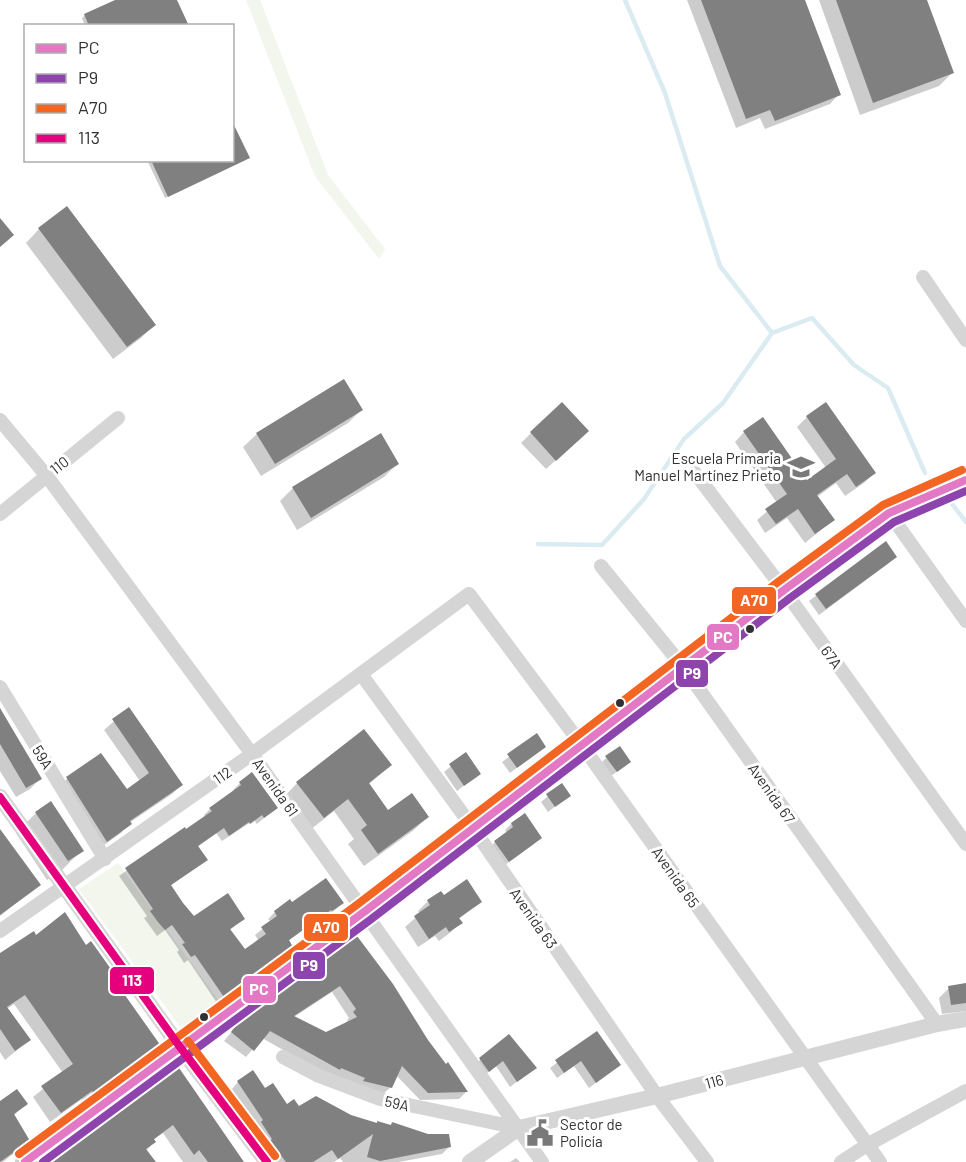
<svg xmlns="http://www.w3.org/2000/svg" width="966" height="1162" viewBox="0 0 966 1162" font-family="Barlow,sans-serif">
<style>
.green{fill:#f2f6ed}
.shadow{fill:#0003;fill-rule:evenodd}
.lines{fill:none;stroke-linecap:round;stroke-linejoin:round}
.stream{stroke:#dbebf2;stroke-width:4.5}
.building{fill:#808080;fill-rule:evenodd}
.minor{stroke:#d5d5d5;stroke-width:14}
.tertiary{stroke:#d5d5d5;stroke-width:16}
.secondary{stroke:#cfcfcf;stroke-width:20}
.bus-1-casing{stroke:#fff;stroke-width:12}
.bus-2-casing{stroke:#fff;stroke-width:12}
.bus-3-casing{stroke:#fff;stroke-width:12}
.bus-4-casing{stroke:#fff;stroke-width:12}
.bus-1{stroke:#e379c4;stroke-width:8}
.bus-2{stroke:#8e44ad;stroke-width:8}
.bus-3{stroke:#f26522;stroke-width:8}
.bus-4{stroke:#e5007d;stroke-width:8}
.bus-dot{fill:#313131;stroke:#fff;stroke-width:2}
.labels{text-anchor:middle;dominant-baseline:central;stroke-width:6;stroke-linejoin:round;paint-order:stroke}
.poi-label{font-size:15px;fill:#313131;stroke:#fff;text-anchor:end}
.street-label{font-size:15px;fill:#313131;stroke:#fff}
.line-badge{stroke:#fff;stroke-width:2}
.badge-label{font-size:16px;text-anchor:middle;font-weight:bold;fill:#fff}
</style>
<rect width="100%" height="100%" fill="#fff"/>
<path class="green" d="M246 0H260L328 175 385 249 379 259 315 176Z
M118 863 222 1005 183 1031 79 889Z"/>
<path class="shadow" d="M118 0H175L187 26H85L82 18 85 15Z
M687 0H803L839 94 830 104 765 129 760 118 736 128Z
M819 0H925L952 73 939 86 860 115Z
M248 158 165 198 147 160H232Z
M67 208 154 325 141 338 113 359 26 243 39 229Z
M361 410 348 423 261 476 243 447 257 434Z
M807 417 874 473 864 483 845 496 836 483 817 497 833 520 805 543 787 518 765 533 757 520 777 503 735 442 744 432 807 482 826 468 797 427Z
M531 433 577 441 546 469 521 443Z
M397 464 384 477 297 530 280 501 293 488Z
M885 543 889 563 819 615 809 601Z
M128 709 181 785 172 794 129 823 121 833 97 850 57 788 67 779 101 755 127 791 140 781 104 730Z
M0 711 40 779 30 789 16 797 0 771Z
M536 736 544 747 510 773 502 762Z
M466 754 479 774 457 791 444 772Z
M606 758 629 762 610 777 600 764Z
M390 765 368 785 388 812 427 817 414 830 364 866 348 844 354 839 334 811 310 830 284 797 297 783Z
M252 774 276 808 257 824 254 820 222 841 216 833 197 847 206 860 170 886 194 918 243 919 229 931 244 952 259 941 255 935 271 922 268 919 275 912 292 904 342 903 335 910 325 917 324 915 288 941 292 947 252 979 217 1003 188 960 184 963 177 952 179 950 165 930 157 936 144 918 147 916 119 876 184 829 186 831 205 817 204 815 210 809 234 791 233 790 240 783Z
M561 785 569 796 548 812 541 802Z
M36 813 82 850 62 870 47 880 16 833Z
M524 815 534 844 502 867 488 848 507 833 505 830 511 824Z
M0 830 39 885 0 916Z
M443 897 480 901 459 919 461 922 451 932 439 941 435 936 418 947 405 927 420 914 418 911 428 901Z
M36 937 85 947 109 974 159 1046 150 1056 83 1102 82 1099 50 1122 33 1097 63 1073 14 1004 7 1009 29 1040 5 1060 0 1052V955Z
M357 938 427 1041 466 1092 459 1099 420 1100 396 1075 391 1087 383 1094 331 1077 262 1038 246 1057 224 1041 243 1018ZM332 992 349 1018 347 1020 348 1023 326 1034 294 1017Z
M966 985V1011L942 1014 939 998 949 988Z
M596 1033 619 1065 589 1088 574 1066 557 1078 550 1068Z
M509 1036 535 1068 510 1087 496 1066 482 1077 474 1065Z
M177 1067 243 1162H183L163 1133 153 1140 154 1142 146 1151 154 1162H52L89 1132Z
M238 1082 264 1090 286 1106 350 1116 449 1147 442 1154 399 1162H343L340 1158 334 1162H273L264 1148 266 1146 255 1129 257 1127 232 1089Z
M0 1101 26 1104 13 1116 29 1141 3 1162H0Z
M516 1158 520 1162H510Z"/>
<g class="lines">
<path class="stream" d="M625 0 665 93 720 266 772 333
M952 504 966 522
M538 544 602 545 644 499 684 439 723 403 772 333 812 318 854 365 888 388 925 473"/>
</g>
<path class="building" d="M115 0H177L189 26H89L84 14Z
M701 0H805L841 95 775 121 770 110 746 119Z
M836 0H927L954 73 873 103Z
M232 121 250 158 168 197 151 160H232Z
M67 206 156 325 127 347 38 228Z
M0 218 14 235 0 247Z
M344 379 363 410 275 464 256 433Z
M562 402 589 431 556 461 530 432Z
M826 402 876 473 856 487 847 474 817 495 835 520 815 534 798 509 776 524 765 509 787 494 743 431 763 417 807 480 836 459 806 416Z
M381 433 399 464 311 518 292 487Z
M886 541 897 557 826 609 815 594Z
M129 707 183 785 130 821 132 824 107 842 66 777 101 753 127 789 149 773 112 719Z
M0 708 42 779 26 788 0 744Z
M364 729 392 765 369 783 388 810 412 793 429 817 378 854 361 830 367 825 348 799 324 818 296 782Z
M537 733 546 747 517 768 507 754Z
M620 746 631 762 617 772 605 756Z
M466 752 481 774 464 786 449 764Z
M252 772 278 808 264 818 262 815 250 824 249 822 229 836 224 828 198 846 208 860 171 885 183 903 194 916 228 893 245 919 230 929 245 949 266 934 261 927 277 916 274 911 290 899 292 902 326 878 344 903 332 911 331 910 289 940 293 947 260 972 261 973 224 997 195 955 191 957 182 944 185 943 172 925 165 930 158 922 150 911 153 909 125 868 185 827 186 829 212 811 209 808 241 785 239 782Z
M562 783 571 796 555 807 546 794Z
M51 801 84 851 68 861 35 812Z
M525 813 542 838 509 862 494 841 513 827 511 823Z
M0 829 41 885 0 915Z
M467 879 482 902 459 918 463 923 449 932 446 927 429 939 414 916 430 905 427 900 441 891 444 895Z
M65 912 86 945 91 941 113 972 110 974 161 1046 94 1093 92 1091 61 1113 41 1086 73 1064 25 995 7 1007 31 1040 15 1051 0 1029V953L34 931 36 935Z
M357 936 393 984 428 1040 446 1064 448 1062 468 1092 428 1093 402 1066 392 1088 363 1081 365 1078 341 1068 340 1070 270 1031 254 1051 231 1032 242 1017ZM340 986 356 1009 353 1012 357 1017 326 1032 294 1016Z
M966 983V1003L951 1005 948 986Z
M597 1031 621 1065 596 1083 581 1061 564 1073 555 1060Z
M509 1034 537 1068 517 1082 503 1061 489 1072 479 1058Z
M177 1065 244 1162H208L199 1150 194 1155 173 1125 154 1139 156 1142 146 1149 156 1162H50L89 1132 88 1131Z
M253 1070 265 1088 273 1083 287 1104 294 1099 299 1106 316 1096 351 1115 377 1123V1121L391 1125 392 1122 428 1134H449L451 1147 380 1161 367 1157 373 1134 338 1159 332 1150 313 1162H286L270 1141 272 1139 261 1122 263 1120 237 1081Z
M17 1089 28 1104 14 1114 30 1141 0 1162V1101Z"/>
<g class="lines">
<path class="minor" d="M923 277 966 340
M0 420 46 475 252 754 542 1162
M695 473 784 590 966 844
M889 513 966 621
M0 514 118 418
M601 566 684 668 937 1024
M361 674 473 828 657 1096 707 1162
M0 687 105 859
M0 931 252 754 469 594 581 744 880 1162
M283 1057 319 1076 380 1099 519 1128
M841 1162 867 1145 966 1091"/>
<path class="tertiary" d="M0 797 180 1047 267 1162
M470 1162 519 1128 657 1096 937 1024 966 1019"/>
<path class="secondary" d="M25 1162 364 912 784 590 889 513 966 480"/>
<defs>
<path id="bus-1" d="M25 1162 364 912 784 590 889 513 966 480"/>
<path id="bus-2" d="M43 1162 370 920 790 598 894 522 966 491"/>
<path id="bus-3" d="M188 1041 275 1156
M19 1154 358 904 778 582 883 505 962 470"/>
<path id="bus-4" d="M0 797 180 1047 267 1162"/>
</defs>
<use href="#bus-1" class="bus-1-casing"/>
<use href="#bus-2" class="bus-2-casing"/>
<use href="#bus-3" class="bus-3-casing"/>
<use href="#bus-4" class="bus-4-casing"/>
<use href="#bus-1" class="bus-1"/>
<use href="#bus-2" class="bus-2"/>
<use href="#bus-3" class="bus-3"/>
<use href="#bus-4" class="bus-4"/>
</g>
<defs>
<symbol id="school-bare" viewBox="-9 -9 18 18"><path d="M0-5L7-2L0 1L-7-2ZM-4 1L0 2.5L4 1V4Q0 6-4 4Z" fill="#797979" stroke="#fff" stroke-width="2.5" paint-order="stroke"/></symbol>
<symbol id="civic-bare" viewBox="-9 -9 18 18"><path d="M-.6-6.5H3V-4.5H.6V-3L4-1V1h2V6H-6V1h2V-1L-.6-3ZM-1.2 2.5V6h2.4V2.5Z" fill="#797979" stroke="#fff" stroke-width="2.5" paint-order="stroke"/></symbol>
</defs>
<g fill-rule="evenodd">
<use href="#school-bare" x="782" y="448" width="38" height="38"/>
<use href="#civic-bare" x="521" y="1114" width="38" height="38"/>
</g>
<g class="bus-dot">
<circle cx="750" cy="629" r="5"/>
<circle cx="620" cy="703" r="5"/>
<circle cx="204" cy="1017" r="5"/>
</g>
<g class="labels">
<g class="poi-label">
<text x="781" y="458">Escuela Primaria<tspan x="781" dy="17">Manuel Martínez Prieto</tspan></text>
<text x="560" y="1124" text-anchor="start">Sector de<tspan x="560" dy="17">Policía</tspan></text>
</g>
<g class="street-label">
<text transform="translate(59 465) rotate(-38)">110</text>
<text transform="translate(832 657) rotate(54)">67A</text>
<text transform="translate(43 757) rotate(59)">59A</text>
<text transform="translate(222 775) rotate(-35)">112</text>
<text transform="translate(276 787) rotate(55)">Avenida 61</text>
<text transform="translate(772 793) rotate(55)">Avenida 67</text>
<text transform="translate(676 877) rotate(55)">Avenida 65</text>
<text transform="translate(534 918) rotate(55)">Avenida 63</text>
<text transform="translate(714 1081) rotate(-15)">116</text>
<text transform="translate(397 1103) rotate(13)">59A</text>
</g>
</g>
<g class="line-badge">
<rect x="731" y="586" width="46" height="29" rx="6" fill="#f26522"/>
<rect x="706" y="623" width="34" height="28" rx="6" fill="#e379c4"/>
<rect x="675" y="659" width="34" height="29" rx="6" fill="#8e44ad"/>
<rect x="303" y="913" width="46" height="29" rx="6" fill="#f26522"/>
<rect x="292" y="951" width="34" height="29" rx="6" fill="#8e44ad"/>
<rect x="109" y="966" width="46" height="29" rx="6" fill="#e5007d"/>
<rect x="242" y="975" width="35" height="29" rx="6" fill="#e379c4"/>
</g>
<g class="badge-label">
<text x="754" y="606">A70</text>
<text x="723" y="643">PC</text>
<text x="692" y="679">P9</text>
<text x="326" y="933">A70</text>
<text x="309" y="971">P9</text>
<text x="132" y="986">113</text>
<text x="259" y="995">PC</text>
</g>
<rect x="24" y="24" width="210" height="138" fill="#ffffff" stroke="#adadad" stroke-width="1.5"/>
<rect x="36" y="44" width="30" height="9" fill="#e379c4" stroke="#adadad" stroke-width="1.5"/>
<text x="78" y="54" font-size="18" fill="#313131">PC</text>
<rect x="36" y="74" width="30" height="9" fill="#8e44ad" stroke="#adadad" stroke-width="1.5"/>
<text x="78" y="84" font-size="18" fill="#313131">P9</text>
<rect x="36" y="104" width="30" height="9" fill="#f26522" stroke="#adadad" stroke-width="1.5"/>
<text x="78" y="114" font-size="18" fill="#313131">A70</text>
<rect x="36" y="134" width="30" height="9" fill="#e5007d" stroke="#adadad" stroke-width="1.5"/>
<text x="78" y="144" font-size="18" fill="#313131">113</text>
</svg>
